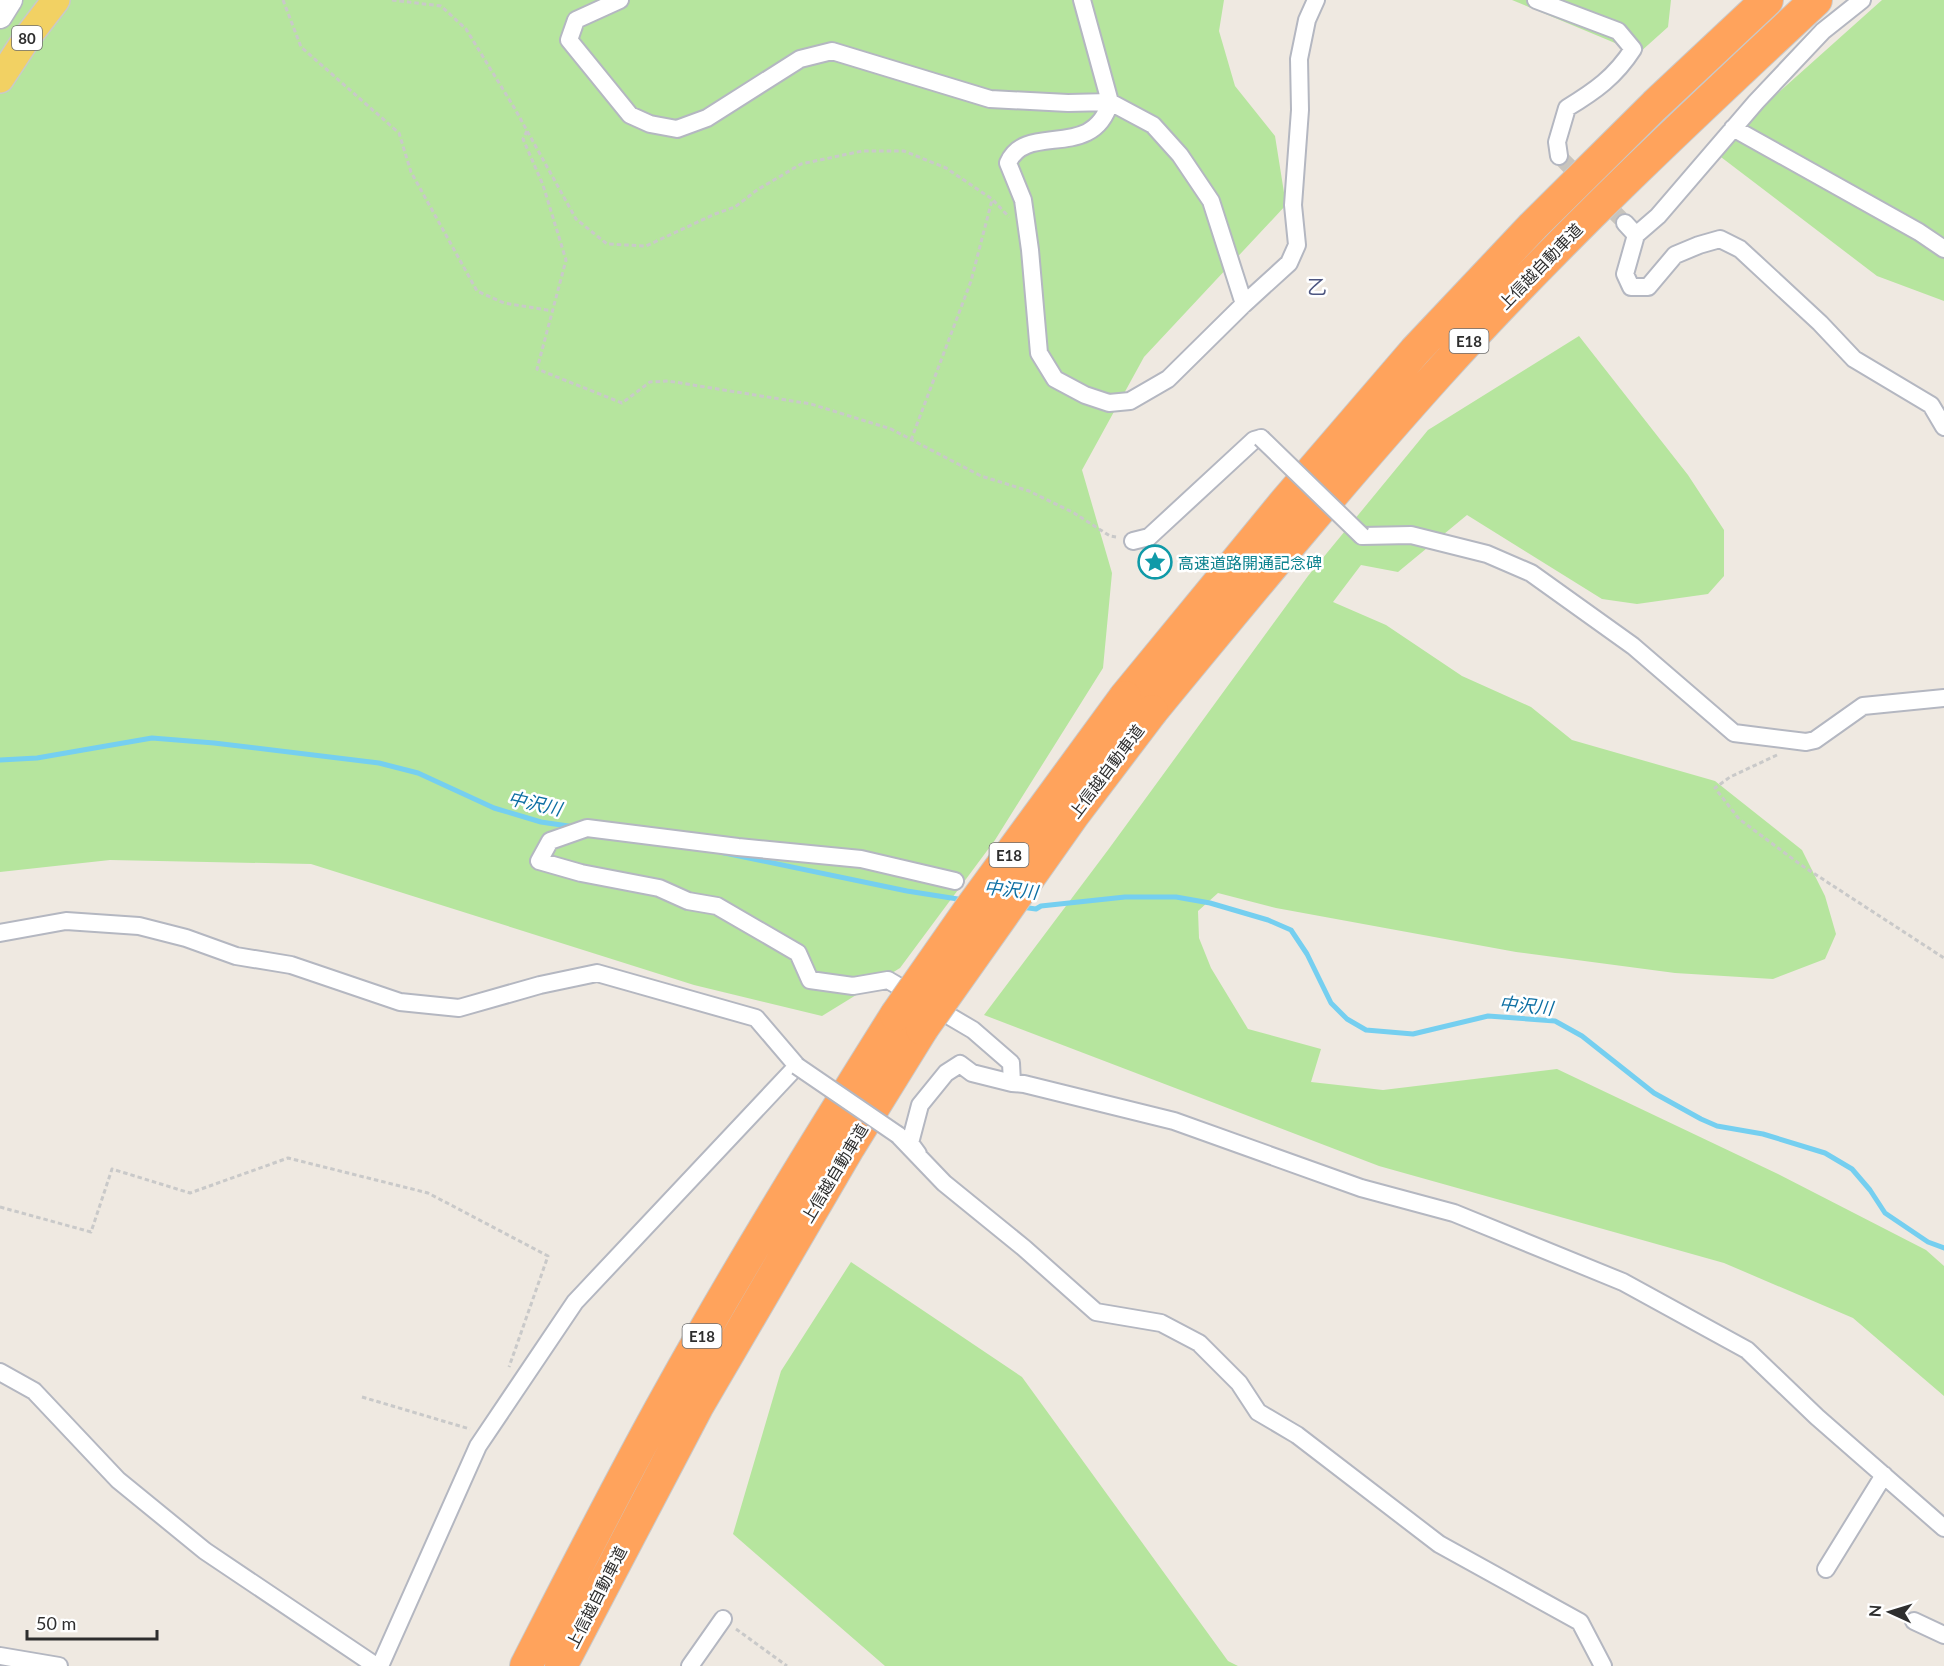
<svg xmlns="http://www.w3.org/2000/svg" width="1944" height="1666" viewBox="0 0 1944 1666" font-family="Lato,'Noto Sans JP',sans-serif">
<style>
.green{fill:#b6e59e}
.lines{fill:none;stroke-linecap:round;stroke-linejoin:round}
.stream{stroke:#75cff0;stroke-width:5}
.street-tunnel{stroke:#c8c4bd;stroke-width:16;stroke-dasharray:16 8;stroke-linecap:butt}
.street-casing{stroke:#b4b7c1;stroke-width:20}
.secondary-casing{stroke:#b4b7c1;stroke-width:27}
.primary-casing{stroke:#c9c9c9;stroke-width:30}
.highway-casing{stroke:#c9c9c9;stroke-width:34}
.path{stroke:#c9c9c9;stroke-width:3;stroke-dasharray:4.5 3;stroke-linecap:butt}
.street{stroke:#fff;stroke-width:16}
.secondary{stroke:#fff;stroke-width:24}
.primary{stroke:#f2d163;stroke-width:27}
.highway{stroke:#ffa35c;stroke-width:32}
.street-bridge-casing{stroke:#b4b7c1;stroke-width:20;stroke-linecap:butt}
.highway-bridge-casing{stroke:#c9c9c9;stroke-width:34;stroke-linecap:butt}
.street-bridge{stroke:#fff;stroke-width:16}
.highway-bridge{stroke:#ffa35c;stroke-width:32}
.labels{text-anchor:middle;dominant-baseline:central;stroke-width:5;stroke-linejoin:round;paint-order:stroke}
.shield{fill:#fff;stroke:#6d6d6d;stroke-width:1.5}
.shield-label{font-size:15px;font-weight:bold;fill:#2e2e2e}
.street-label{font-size:16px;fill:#2e2e2e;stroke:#fff}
.culture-label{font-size:16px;fill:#0d838f;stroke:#fff;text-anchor:start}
.water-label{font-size:18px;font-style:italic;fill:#0d6fa3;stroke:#fff}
.quarter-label{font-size:20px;fill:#4d5680;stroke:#fff}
</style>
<rect width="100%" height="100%" fill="#efe9e1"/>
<path class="green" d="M0 0H1224L1219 31 1235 86 1275 136 1286 205 1144 357 1082 470 1112 573 1103 668 995 840 900 968 822 1016 694 985 311 864 110 860 0 872Z
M1512 0H1671L1668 27 1639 53Z
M1882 0H1944V301L1877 276 1713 151Z
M1579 336 1688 475 1724 530V576L1708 594 1637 604 1602 599 1467 515 1398 572 1361 565 1333 602 1386 625 1462 676 1531 707 1572 740 1715 781 1802 850 1825 896 1836 934 1825 959 1773 979 1675 973 1516 952 1276 908 1218 893 1198 911 1199 938 1211 968 1248 1029 1321 1049 1311 1082 1383 1090 1557 1069 1778 1174 1926 1250 1944 1266V1396L1853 1318 1724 1263 1379 1166 984 1015 1108 850 1308 576 1428 430Z
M851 1262 1022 1377 1228 1661 1238 1666H885L733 1534 781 1371Z"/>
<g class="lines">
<path class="stream" d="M0 760 37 758 152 738 214 743 379 763 418 773 494 808 541 822 575 827
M720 852 907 891 964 900
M1021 907 1036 909 1041 906 1125 897H1176L1210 903 1268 920 1291 930 1307 954 1331 1003 1347 1019 1366 1030 1413 1034 1488 1016 1555 1021 1582 1036 1654 1093 1701 1119 1717 1126 1763 1134 1825 1153 1852 1169 1870 1190 1885 1213 1928 1242 1944 1248"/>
<path class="street-tunnel" d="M1559 156 1625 223"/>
<defs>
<path id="street" d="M620 0 576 20 569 40 630 115 650 124 677 129 707 118 800 59 832 51 990 99 1068 103 1110 102 1153 125 1180 155 1211 201 1244 304
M1082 0 1110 102C1093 162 1026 121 1008 163L1023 200 1030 250 1039 353 1055 379 1085 395 1109 403 1130 401 1168 379 1244 304 1289 263 1297 245 1293 205 1300 110 1299 59 1307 20 1316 0
M1536 0 1618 31 1633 49C1615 77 1595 91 1567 108L1557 142 1559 156
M1862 0 1823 31 1756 102 1658 216 1636 235 1625 274 1631 287H1648L1675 255 1699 245 1720 239 1740 249 1820 323 1854 359 1931 405 1944 427
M1733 128 1919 232 1944 249
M1625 223 1636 235
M1362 536 1411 535 1487 554 1531 573 1633 646 1734 733 1806 742 1815 740 1863 706 1944 698
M1133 541 1149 537 1254 440 1261 438
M955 881 861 859 738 847 587 828 550 841 539 861 581 873 659 888 688 901 717 906 798 953 810 980 853 986 888 980 973 1030 1011 1063 1012 1083 1024 1084 1174 1121 1361 1188 1454 1213 1623 1282 1747 1350 1817 1417 1944 1528
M0 933 66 921 139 926 186 938 236 956 291 965 400 1002 459 1008 540 985 597 973 756 1018 797 1066 575 1302 478 1446 380 1666
M898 1135 944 1183 1024 1248 1096 1312 1161 1323 1199 1343 1239 1383 1258 1412 1297 1435 1439 1544 1580 1622 1603 1666
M918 1154 910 1143 920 1105 946 1073 960 1064 972 1073 1012 1083
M0 1372 34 1391 118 1480 205 1551 376 1666
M1826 1569 1884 1475
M1914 1621 1944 1635
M0 1656 59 1666
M690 1666 723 1619"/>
<path id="secondary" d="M0 16 10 0"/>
<path id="primary" d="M0 79 29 35 56 0"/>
<path id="highway" d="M1125 697 1286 501 1415 351 1533 226 1655 105 1767 0
M1152 711C1245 598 1339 484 1437 375 1556 243 1686 121 1816 0
M526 1666C572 1576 618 1485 667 1397 739 1267 817 1141 896 1015
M561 1666 697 1407 849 1147 922 1029"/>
</defs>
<use href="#street" class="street-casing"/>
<use href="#secondary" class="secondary-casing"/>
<use href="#primary" class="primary-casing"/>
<use href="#highway" class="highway-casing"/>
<path class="path" d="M283 0 301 47 399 133 411 172 477 291 504 303 553 311
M392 0 441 6 466 29 515 109 576 219 607 244 646 246 715 214 735 207 757 190 801 164 862 151H904L946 168 992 199 1009 217
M527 131 523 139 543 185 566 260 537 369 622 403 650 382 668 381 811 404 891 429 981 476 1029 491 1074 513 1110 536 1116 537
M911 440 971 281 992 200
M1777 755 1730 777 1715 788 1739 819 1801 865 1944 958
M0 1207 91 1232 112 1169 190 1193 288 1158 428 1193 548 1256 509 1367
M362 1397 470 1429
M736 1629 787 1666"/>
<use href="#street" class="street"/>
<use href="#secondary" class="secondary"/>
<use href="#primary" class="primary"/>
<use href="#highway" class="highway"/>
<defs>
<path id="street-bridge" d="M1261 438 1362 536
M797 1066 898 1135"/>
<path id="highway-bridge" d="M896 1015 970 909 1125 697
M922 1029 1074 814 1152 711"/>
</defs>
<use href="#street-bridge" class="street-bridge-casing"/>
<use href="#highway-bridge" class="highway-bridge-casing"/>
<use href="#street-bridge" class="street-bridge"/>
<use href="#highway-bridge" class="highway-bridge"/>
</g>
<defs>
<symbol id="sight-ring" viewBox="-11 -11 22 22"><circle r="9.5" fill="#fff" stroke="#0f9aa8" stroke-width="1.5"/><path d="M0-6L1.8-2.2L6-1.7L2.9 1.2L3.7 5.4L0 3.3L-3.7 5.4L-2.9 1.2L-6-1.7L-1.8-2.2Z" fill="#0f9aa8"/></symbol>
</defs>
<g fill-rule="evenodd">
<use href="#sight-ring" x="1136" y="543" width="38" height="38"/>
</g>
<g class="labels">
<g class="shield">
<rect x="12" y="26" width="30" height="24" rx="4.5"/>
<rect x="1449.5" y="329" width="39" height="24" rx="4.5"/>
<rect x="989.5" y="843" width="39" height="24" rx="4.5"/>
<rect x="682.5" y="1324" width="39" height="24" rx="4.5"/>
</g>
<g class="shield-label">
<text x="27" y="38">80</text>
<text x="1469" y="341">E18</text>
<text x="1009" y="855">E18</text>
<text x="702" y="1336">E18</text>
</g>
<g class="street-label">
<text transform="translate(1540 266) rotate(-46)">上信越自動車道</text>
<text transform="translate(1106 771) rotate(-53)">上信越自動車道</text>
<text transform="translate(834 1173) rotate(-59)">上信越自動車道</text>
<text transform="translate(596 1597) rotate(-63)">上信越自動車道</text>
</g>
<g class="culture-label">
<text x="1178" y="562">高速道路開通記念碑</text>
</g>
<g class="water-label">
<text transform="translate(535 803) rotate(13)">中沢川</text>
<text transform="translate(1011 889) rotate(6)">中沢川</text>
<text transform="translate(1526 1005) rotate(6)">中沢川</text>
</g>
<g class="quarter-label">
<text x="1317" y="286">乙</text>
</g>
</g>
<g transform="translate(1890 1612) rotate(274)" stroke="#ffffff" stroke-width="4.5" paint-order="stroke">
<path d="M0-4.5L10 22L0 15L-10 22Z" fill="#2e2e2e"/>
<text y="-9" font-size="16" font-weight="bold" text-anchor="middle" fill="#2e2e2e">N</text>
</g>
<path d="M27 1630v9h130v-9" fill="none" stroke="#2e2e2e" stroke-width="3"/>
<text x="36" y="1630" font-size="18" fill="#2e2e2e" stroke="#ffffff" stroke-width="4.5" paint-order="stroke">50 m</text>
</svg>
